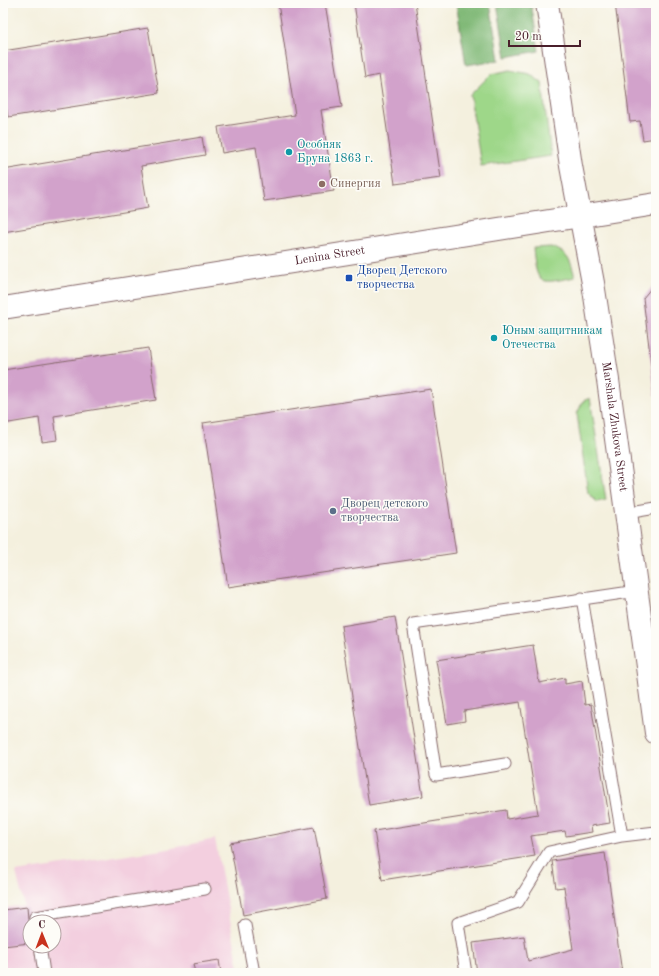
<svg xmlns="http://www.w3.org/2000/svg" width="659" height="976" viewBox="0 0 659 976" font-family="'Old Standard TT',serif">
<style>
.built{fill:#f3cfdf;fill-rule:evenodd}
.green{fill:#9ed789;stroke:#747b5a}
.forest{fill:#7eb875;stroke:#646c50}
.building{fill:#d2a2cb}
.lines{fill:none;stroke-linecap:round;stroke-linejoin:round}
.lane-casing{stroke:#86686a;stroke-width:13}
.street-casing{stroke:#86686a;stroke-width:24}
.secondary-casing{stroke:#86686a;stroke-width:24}
.lane{stroke:#fff;stroke-width:11}
.street{stroke:#fff;stroke-width:22}
.secondary{stroke:#fff;stroke-width:22}
.culture-dot{fill:#0f9aa8;stroke:#fdfcf7;stroke-width:1.5}
.education-dot{fill:#8d6e63;stroke:#fdfcf7;stroke-width:1.5}
.transit-dot{fill:#1a4fb4;stroke:#fdfcf7;stroke-width:1.5}
.service-dot{fill:#5c6f8a;stroke:#fdfcf7;stroke-width:1.5}
.labels{text-anchor:middle;dominant-baseline:central;stroke-width:3;stroke-linejoin:round;paint-order:stroke}
.culture-label{font-size:12px;fill:#0d838f;stroke:#fdfcf7;text-anchor:start}
.education-label{font-size:12px;fill:#785e54;stroke:#fdfcf7;text-anchor:start}
.street-label{font-size:12px;fill:#4a1f2b;stroke:#fdfcf7}
.transit-label{font-size:12px;fill:#164399;stroke:#fdfcf7;text-anchor:start}
.service-label{font-size:12px;fill:#4e5e75;stroke:#fdfcf7;text-anchor:start}
</style>
<rect width="100%" height="100%" fill="#fdfcf7"/>
<filter id="ink" filterUnits="userSpaceOnUse"><feTurbulence type="fractalNoise" baseFrequency=".025" numOctaves="2"/><feDisplacementMap in="SourceGraphic" scale="8" xChannelSelector="R" yChannelSelector="G"/><feConvolveMatrix kernelMatrix="1 2 1 2 8 2 1 2 1" color-interpolation-filters="sRGB"/></filter>
<filter id="wash" filterUnits="userSpaceOnUse"><feTurbulence type="fractalNoise" baseFrequency=".012" numOctaves="4" result="noise"/><feDisplacementMap in="SourceGraphic" scale="16" xChannelSelector="R" yChannelSelector="G"/><feGaussianBlur stdDeviation="0.9" result="paint"/><feColorMatrix in="noise" values="0 0 0 0 0 0 0 0 0 0 0 0 0 0 0 0 0 1.4 0 .05"/><feComposite in="paint" operator="in"/></filter>
<g filter="url(#wash)">
<rect width="100%" height="100%" fill="#f4f0de"/>
<path class="built" d="M215 839 240 973H3V908L24 905 16 872 168 849ZM30 922H54V946H30Z"/>
<path class="green" d="M510 70 530 74 542 83 551 156 481 166 470 95 491 74Z
M551 247C569 253 570 259 575 277 539 284 537 287 533 248Z
M590 398 606 500 597 502 588 493 577 414 583 401Z"/>
<path class="forest" d="M456 3H490L499 60 466 65Z
M497 3H531L539 51 506 57Z"/>
<g id="blocks">
<path class="building" d="M278 3H325L342 107 321 110 334 191 264 201 256 147 222 153 218 127 295 115Z
M354 3H415L441 178 395 184 379 75 365 78Z
M615 3H656V138L643 140 640 121 630 122Z
M148 28 159 93 8 117 3 86V51Z
M202 137 205 155 141 166 148 208 3 232V170Z
M656 282V395H655L643 298Z
M148 348 156 400 54 416 57 440 42 442 39 418 3 424V370Z
M431 389 456 553 228 587 203 423Z
M395 617 423 796 369 805 341 626Z
M533 645 539 683 565 678V684L582 681 585 705 591 704 610 823 591 826 592 832 566 836 565 831 531 836 535 856 382 880 374 831 506 810 507 819 538 814 520 702 464 711 465 721 447 724 436 660Z
M314 827 327 899 243 915 230 843Z
M605 853 622 973H477L473 943 524 936 528 961 573 949 564 887 556 888 552 861Z
M27 907 30 943 3 946V910Z
M219 960 221 973 248 968V973H195L193 964Z"/>
</g>
</g>
<g filter="url(#ink)">
<use href="#blocks" fill-opacity="0" stroke="#86686a" stroke-width="1"/>
<g class="lines">
<defs>
<path id="lane" d="M626 513 656 508
M582 598 622 836
M505 764 436 775 413 624 637 591
M36 922 35 917 205 889
M245 925 254 973
M40 946 44 973
M466 973 458 923 518 902 549 852 622 836 656 832"/>
<g id="street">
<path id="s1" d="M547 3 571 166 593 283 608 380 656 733"/>
</g>
<g id="secondary">
<path id="s2" d="M3 308 656 204"/>
</g>
</defs>
<use href="#lane" class="lane-casing"/>
<use href="#street" class="street-casing"/>
<use href="#secondary" class="secondary-casing"/>
<use href="#lane" class="lane"/>
<use href="#street" class="street"/>
<use href="#secondary" class="secondary"/>
</g>
</g>
<g class="culture-dot">
<circle cx="289" cy="152" r="4"/>
<circle cx="494" cy="338" r="4"/>
</g>
<circle class="education-dot" cx="322" cy="184" r="4"/>
<rect class="transit-dot" x="345" y="274" width="8" height="8" rx="2"/>
<circle class="service-dot" cx="333" cy="511" r="4"/>
<g class="labels">
<g class="culture-label">
<text x="297" y="145">Особняк<tspan x="297" dy="14">Бруна 1863 г.</tspan></text>
<text x="502" y="331">Юным защитникам<tspan x="502" dy="14">Отечества</tspan></text>
</g>
<g class="education-label">
<text x="330" y="184">Синергия</text>
</g>
<g class="street-label">
<text stroke="none"><textPath href="#s2" startOffset="331">Lenina Street</textPath></text>
<text stroke="none"><textPath href="#s1" startOffset="429">Marshala Zhukova Street</textPath></text>
</g>
<g class="transit-label">
<text x="357" y="271">Дворец Детского<tspan x="357" dy="14">творчества</tspan></text>
</g>
<g class="service-label">
<text x="341" y="504">Дворец детского<tspan x="341" dy="14">творчества</tspan></text>
</g>
</g>
<rect width="659" height="976" fill="none" stroke="#fdfcf7" stroke-width="16"/>
<g transform="translate(42 934) rotate(359)"><circle r="19" fill="#fdfcf7" stroke="#b5a4a5"/>
<path d="M0-3L7 15L0 10L-7 15Z" fill="#c8321e"/>
<text y="-6" font-size="11" font-weight="bold" text-anchor="middle" fill="#4a1f2b">С</text>
</g>
<path d="M509 40v6h71v-6" fill="none" stroke="#4a1f2b" stroke-width="2"/>
<text x="515" y="40" font-size="12" fill="#4a1f2b" stroke="#fdfcf7" stroke-width="3" paint-order="stroke">20 m</text>
</svg>
